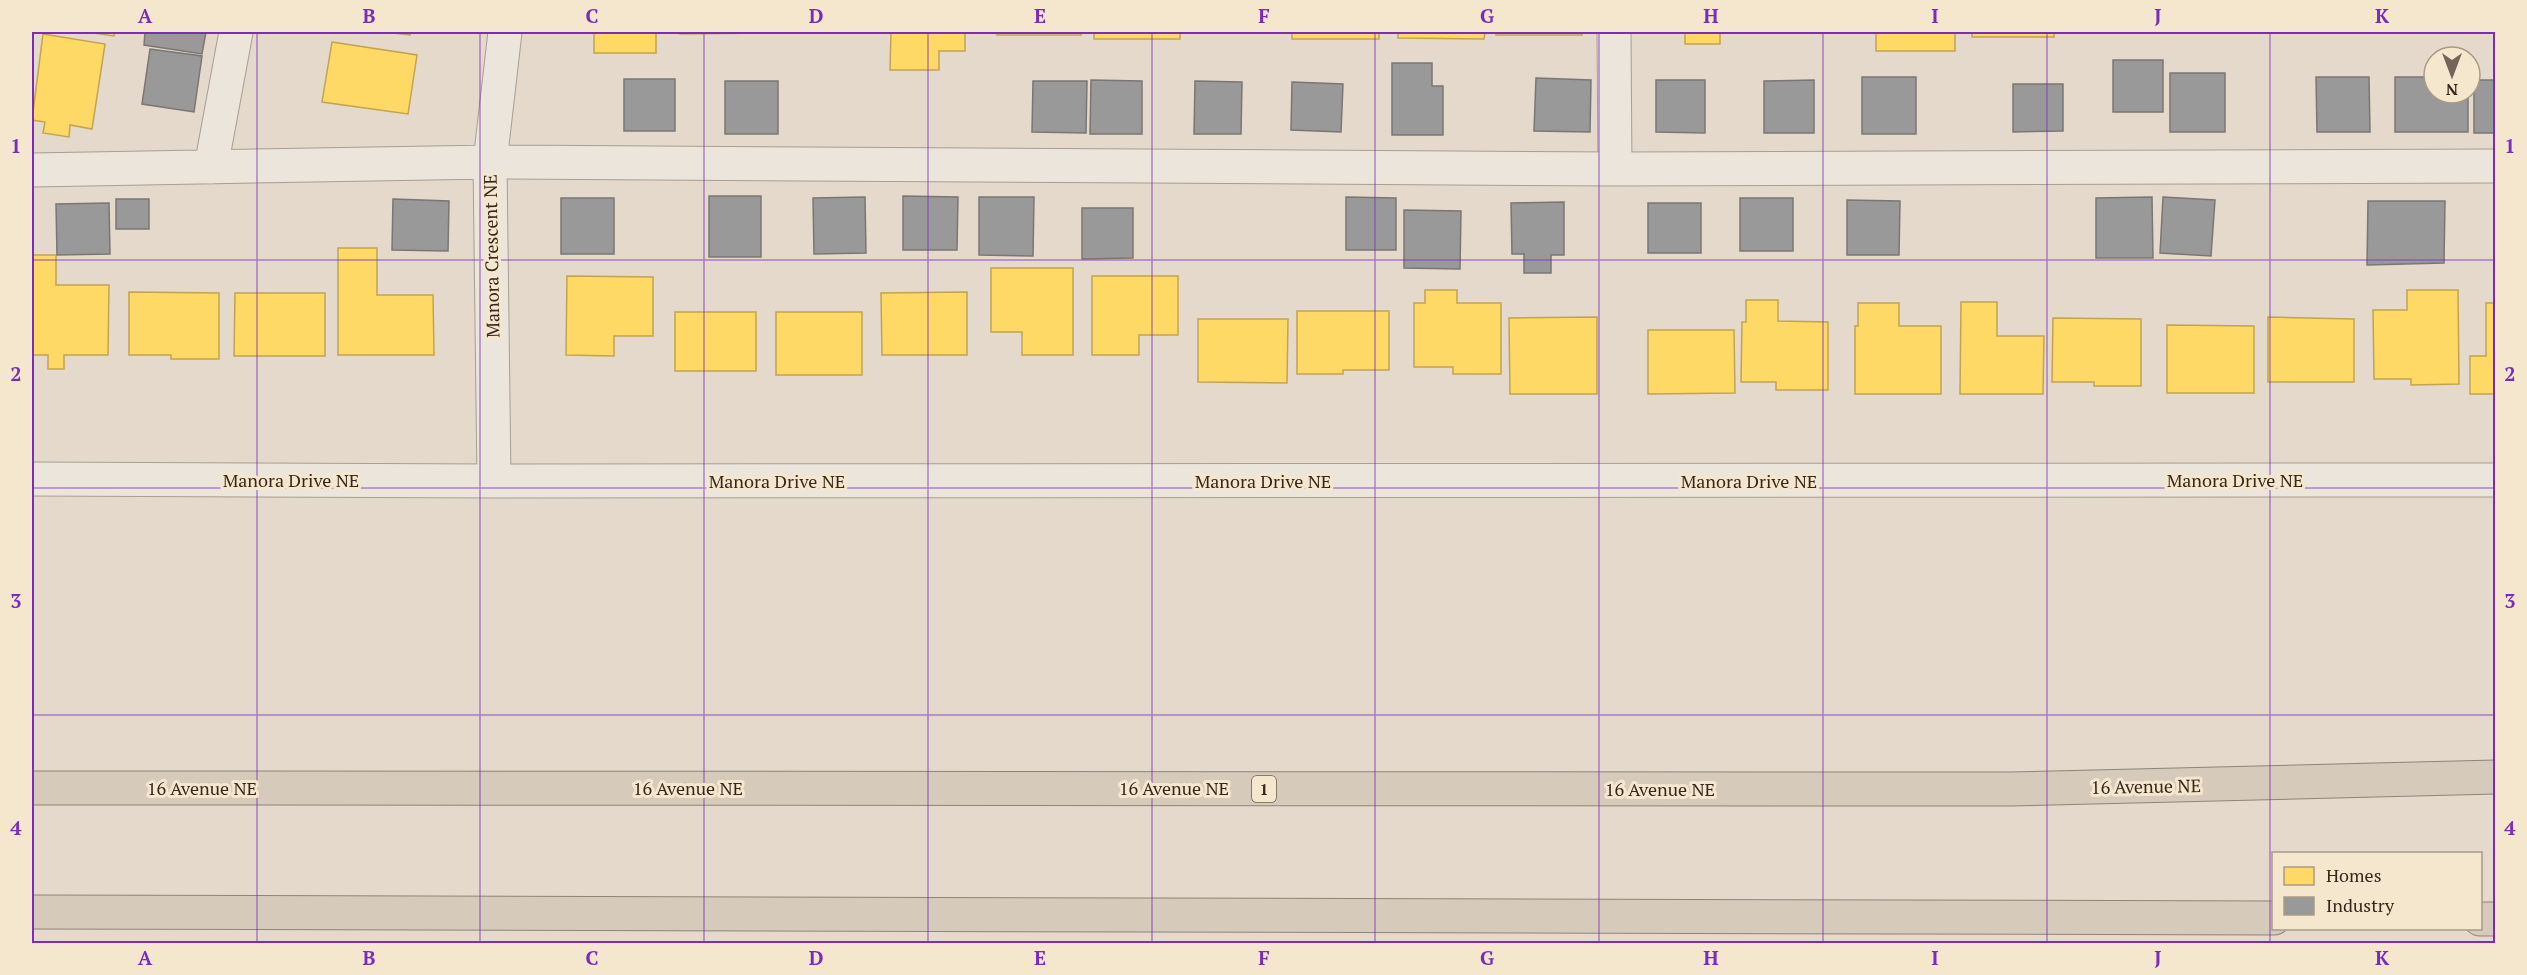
<svg xmlns="http://www.w3.org/2000/svg" width="2527" height="975" viewBox="0 0 2527 975" font-family="'PT Serif',serif">
<style>
.homes{fill:#ffd966;stroke:#c3a350;stroke-width:1.5}
.industry{fill:#999;stroke:#7b7674;stroke-width:1.5}
.lines{fill:none;stroke-linecap:round;stroke-linejoin:round}
.minor-casing{stroke:#a89e93;stroke-width:35}
.highway-casing{stroke:#8e847a;stroke-width:35}
.minor{stroke:#ebe5dc;stroke-width:33}
.highway{stroke:#d6cabb;stroke-width:33}
.grid{fill:none;stroke:#7b2cbf;stroke-width:1.5;stroke-opacity:0.55}
.labels{text-anchor:middle;dominant-baseline:central;stroke-width:6;stroke-linejoin:round;paint-order:stroke}
.shield{fill:#f5e7ce;stroke:#6f6051;stroke-width:1.5}
.shield-label{font-size:16px;font-weight:bold;fill:#36261c}
.street-label{font-size:18px;fill:#36261c;stroke:#f5e7ce}
.neatline{fill:none;stroke:#7b2cbf;stroke-width:2}
.grid-label{font-size:20px;text-anchor:middle;font-weight:bold;fill:#7b2cbf}
</style>
<rect width="100%" height="100%" fill="#e4d9ca"/>
<path class="homes" d="M86 32H115L114 36Z
M384 32H410V35Z
M594 32H656V53H594Z
M680 32H774V33L680 34Z
M891 32H965V51H939V70H890Z
M997 32H1081V35H997Z
M1094 32H1180V39H1094Z
M1292 32H1379V39H1292Z
M1398 32H1485L1484 39 1398 38Z
M1496 32H1582V35H1496Z
M1685 32H1720V44H1685Z
M1876 32H1955V51H1876Z
M1972 32H2054V37H1972Z
M43 34 105 44 92 129 70 125 69 137 43 133 45 122 32 120Z
M332 42 417 55 408 114 322 102Z
M338 248H377V295H433L434 355H338Z
M32 255H56V285H109L108 355H64V369H48V355H32Z
M991 268H1073V355H1022V332H991Z
M567 276 653 277V336H614V356L566 355Z
M1092 276H1178V335H1139V355H1092Z
M1425 290H1457V303H1501V374H1453V367H1414V303H1425Z
M2407 290H2458L2459 384 2411 385V379H2374L2373 310H2407Z
M129 292 219 293V359H171V355H129Z
M967 292V355H882L881 293Z
M235 293H325V356H234Z
M1746 300H1778V321L1828 322V390H1776V382H1741L1742 322H1746Z
M1961 302H1997V336H2044L2043 394H1960Z
M1858 303H1899V326H1941V394H1855V326H1858Z
M2486 303H2496V394H2470V356H2486Z
M1297 311H1389V370H1343V374H1297Z
M675 312H756V371H675Z
M776 312H862V375H776Z
M1597 317V394H1510L1509 318Z
M2268 317 2354 319V382H2268Z
M2053 318 2141 319V386H2094V382H2052Z
M1198 319H1288L1287 383 1198 382Z
M2167 325 2254 326V393H2167Z
M1648 330H1734L1735 393 1648 394Z"/>
<path class="industry" d="M145 32H206L202 54 144 45Z
M150 49 202 56 194 112 142 104Z
M2113 60H2163V112H2113Z
M1392 63H1432V86H1443V135H1392Z
M2170 73H2225V132H2170Z
M1862 77H1916V134H1862Z
M2316 77H2369L2370 132H2317Z
M2395 77H2430V80H2434V93H2468V132H2395Z
M1536 78 1591 80 1590 132 1534 131Z
M624 79H675V131H624Z
M1091 80 1142 81V134H1090Z
M1656 80H1705V133L1656 132Z
M1814 80V133H1764V81Z
M2474 80H2496V133H2474Z
M725 81H778V134H725Z
M1033 81H1087L1086 133 1032 132Z
M1195 81 1242 82 1241 134H1194Z
M1292 82 1343 84 1341 132 1291 130Z
M2013 84H2063V131L2013 132Z
M709 196H761V257H709Z
M903 196 958 197 957 250H903Z
M865 197 866 253 814 254 813 198Z
M979 197H1034L1033 256 979 255Z
M1346 197 1396 198V250H1346Z
M2152 197 2153 258H2096V198Z
M2163 197 2215 200 2211 256 2160 253Z
M561 198H614V254H561Z
M1740 198H1793V251H1740Z
M116 199H149V229H116Z
M393 199 449 201 448 251 392 250Z
M1847 200 1900 201 1899 255H1847Z
M2368 201H2445L2444 263 2367 265Z
M1564 202V255H1551V273H1524V254H1512L1511 203Z
M109 203 110 254 57 255 56 204Z
M1648 203H1701V253H1648Z
M1082 208H1133V258L1082 259Z
M1404 210 1461 211 1460 269 1404 268Z"/>
<g class="lines">
<defs>
<path id="minor" d="M1614 32 1615 169
M211 167 236 32
M32 170 490 162 1615 169 2496 166
M32 479 494 481 2496 480
M494 481 490 162 505 32"/>
<path id="highway" d="M32 788 2010 789 2496 777
M32 912 2274 918
M2480 919H2496"/>
</defs>
<use href="#minor" class="minor-casing"/>
<use href="#highway" class="highway-casing"/>
<use href="#minor" class="minor"/>
<use href="#highway" class="highway"/>
</g>
<path class="grid" d="M257 32V944M480 32V944M704 32V944M928 32V944M1152 32V944M1375 32V944M1599 32V944M1823 32V944M2047 32V944M2270 32V944M32 260H2496M32 488H2496M32 715H2496"/>
<g class="labels">
<rect class="shield" x="1252" y="776" width="24" height="26" rx="4.5"/>
<g class="shield-label">
<text x="1264" y="789">1</text>
</g>
<g class="street-label">
<text transform="translate(491 256) rotate(-91)">Manora Crescent NE</text>
<text x="291" y="480">Manora Drive NE</text>
<text x="2235" y="480">Manora Drive NE</text>
<text x="777" y="481">Manora Drive NE</text>
<text x="1263" y="481">Manora Drive NE</text>
<text x="1749" y="481">Manora Drive NE</text>
<text transform="translate(2146 786) rotate(-1)">16 Avenue NE</text>
<text x="202" y="788">16 Avenue NE</text>
<text x="688" y="788">16 Avenue NE</text>
<text x="1174" y="788">16 Avenue NE</text>
<text x="1660" y="789">16 Avenue NE</text>
</g>
</g>
<rect width="2527" height="975" fill="none" stroke="#f5e7ce" stroke-width="66"/>
<rect x="2272" y="852" width="210" height="78" fill="#f5e7ce" stroke="#a99a87" stroke-width="1.5"/>
<rect x="2284" y="867" width="30" height="18" fill="#ffd966" stroke="#a99a87" stroke-width="1.5"/>
<text x="2326" y="882" font-size="18" fill="#36261c">Homes</text>
<rect x="2284" y="897" width="30" height="18" fill="#999999" stroke="#a99a87" stroke-width="1.5"/>
<text x="2326" y="912" font-size="18" fill="#36261c">Industry</text>
<g transform="translate(2452 75) rotate(180)"><circle r="28" fill="#f5e7ce" stroke="#a99a87" stroke-width="1.5"/>
<path d="M0-4.5L10 22L0 15L-10 22Z" fill="#736559"/>
<text y="-9" font-size="16" font-weight="bold" text-anchor="middle" fill="#36261c">N</text>
</g>
<rect x="33" y="33" width="2461" height="909" class="neatline"/>
<g class="grid-label">
<text x="145" y="23">A</text>
<text x="369" y="23">B</text>
<text x="592" y="23">C</text>
<text x="816" y="23">D</text>
<text x="1040" y="23">E</text>
<text x="1264" y="23">F</text>
<text x="1487" y="23">G</text>
<text x="1711" y="23">H</text>
<text x="1935" y="23">I</text>
<text x="2158" y="23">J</text>
<text x="2382" y="23">K</text>
<text x="16" y="153">1</text>
<text x="2510" y="153">1</text>
<text x="16" y="381">2</text>
<text x="2510" y="381">2</text>
<text x="16" y="608">3</text>
<text x="2510" y="608">3</text>
<text x="16" y="835">4</text>
<text x="2510" y="835">4</text>
<text x="145" y="965">A</text>
<text x="369" y="965">B</text>
<text x="592" y="965">C</text>
<text x="816" y="965">D</text>
<text x="1040" y="965">E</text>
<text x="1264" y="965">F</text>
<text x="1487" y="965">G</text>
<text x="1711" y="965">H</text>
<text x="1935" y="965">I</text>
<text x="2158" y="965">J</text>
<text x="2382" y="965">K</text>
</g>
</svg>
